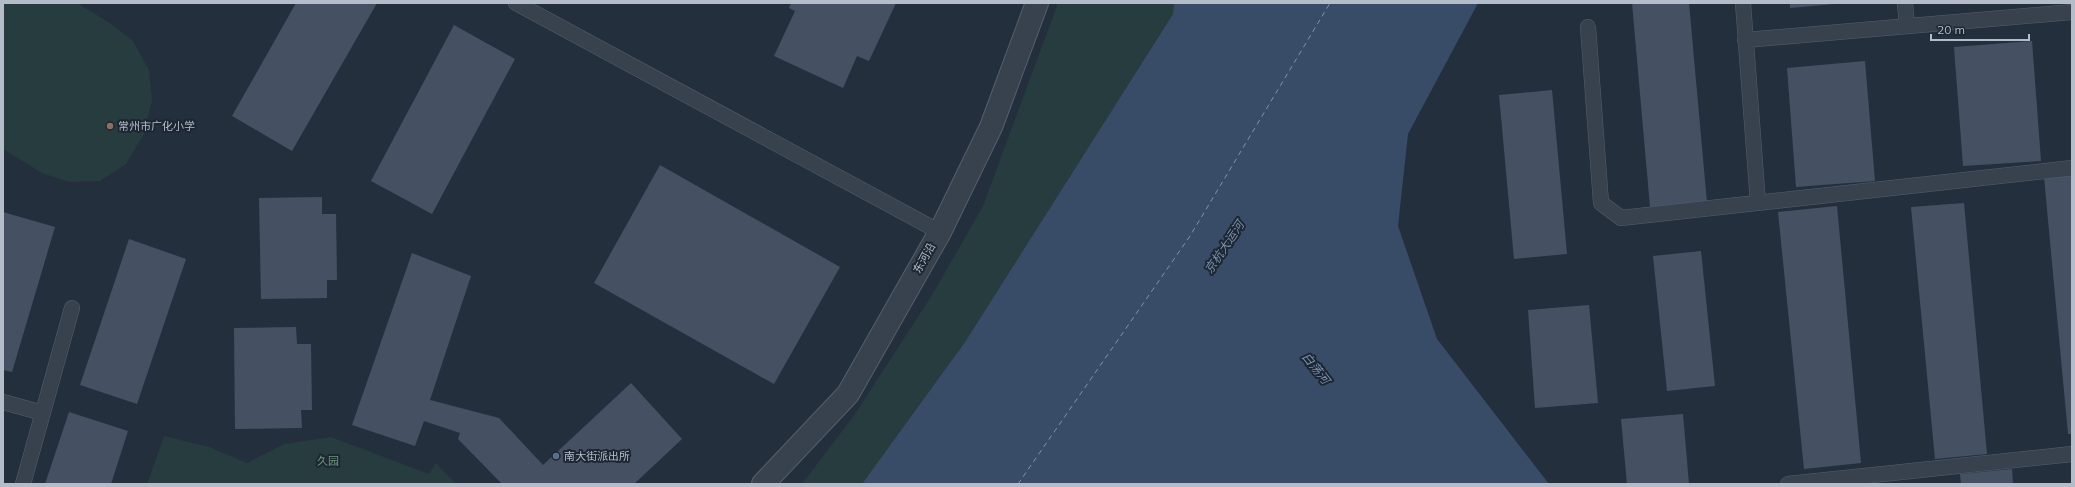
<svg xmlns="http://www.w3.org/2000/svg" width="2075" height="487" viewBox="0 0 2075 487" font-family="Mulish,'Noto Sans SC',sans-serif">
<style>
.green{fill:#263c3f}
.water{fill:#394c67}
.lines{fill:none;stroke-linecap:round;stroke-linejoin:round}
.ferry{stroke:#7c92b1;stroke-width:1;stroke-dasharray:5 4;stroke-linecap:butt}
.building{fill:#455162}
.lane-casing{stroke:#565f6c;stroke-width:16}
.street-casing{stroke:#565f6c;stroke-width:24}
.lane{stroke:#38414e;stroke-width:15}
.street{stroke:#38414e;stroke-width:22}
.education-dot{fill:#8d6e63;stroke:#1d2633;stroke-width:1.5}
.service-dot{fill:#5c6f8a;stroke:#1d2633;stroke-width:1.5}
.labels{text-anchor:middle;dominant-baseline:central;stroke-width:4;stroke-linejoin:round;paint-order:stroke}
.poi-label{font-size:11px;fill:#b4bcc9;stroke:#1d2633;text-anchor:start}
.street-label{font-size:11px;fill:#b4bcc9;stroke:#1d2633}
.park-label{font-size:11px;fill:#6b9a76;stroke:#1d2633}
.water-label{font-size:12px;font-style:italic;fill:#7c92b1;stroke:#1d2633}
</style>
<rect width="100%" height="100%" fill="#242f3e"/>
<path class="green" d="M3 3H77L110 23 133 41 149 70 152 100 144 134 126 164 100 181 69 182 42 173 3 149Z
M1058 3H1174L1173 14 965 342 862 484H802L855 414 932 295 983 206Z
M164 436 209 447 247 463 284 444 331 437 429 474 436 463 456 484H147Z"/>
<path class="water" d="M1174 3H1478L1408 134 1398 226 1437 339 1549 484H862L965 342 1173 14Z"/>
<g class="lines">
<path class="ferry" d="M1018 484 1190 236 1330 3"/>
</g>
<path class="building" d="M296 3H377L292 151 232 116Z
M791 3H896L869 61 857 56 843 88 774 56 795 11 789 8Z
M1632 3H1689L1707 203 1650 207Z
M1790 3H1835V4L1790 8Z
M454 25 515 59 432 214 371 181Z
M2032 41 2041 161 1963 166 1954 47Z
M1865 61 1875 181 1796 187 1787 68Z
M1552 90 1567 254 1514 259 1499 95Z
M660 165 840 267 774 384 594 283Z
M2072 174V434H2068L2044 177Z
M322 197V214H336L337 280H327V298L261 299 259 198Z
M1964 203 1987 454 1935 459 1911 207Z
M1837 206 1861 463 1804 469 1778 212Z
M3 212 55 227 12 372 3 370Z
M129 239 186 259 137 404 80 385Z
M1701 251 1715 386 1667 391 1653 256Z
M412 253 471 276 430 400 499 418 543 465 631 383 682 439 634 484H502L458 439 460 433 424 421 415 446 352 425Z
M1589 305 1598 403 1535 408 1528 310Z
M296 327 297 344H311L312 410H301L302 428 235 429 234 328Z
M69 412 128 431 111 484H45Z
M1683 414 1689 484H1627L1621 419Z
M2012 469 2013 484H1961L1960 474Z"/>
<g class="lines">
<defs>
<path id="lane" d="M516 3 940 232
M1743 3 1758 203
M1905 3 1907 26
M1588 27 1601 203 1621 218 2072 168
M1745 40 2072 12
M3 402 43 413
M23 484 72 308
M1788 484 2072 454"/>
<path id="street" d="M763 484 848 394 940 232 991 127 1037 3"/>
</defs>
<use href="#lane" class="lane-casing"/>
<use href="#street" class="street-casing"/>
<use href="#lane" class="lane"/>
<use href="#street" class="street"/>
</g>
<circle class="education-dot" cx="110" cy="126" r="4"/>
<circle class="service-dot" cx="556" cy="456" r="4"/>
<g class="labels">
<g class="poi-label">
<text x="118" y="126">常州市广化小学</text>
<text x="564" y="456">南大街派出所</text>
</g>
<g class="street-label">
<text transform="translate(924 258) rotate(-61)">东河沿</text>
</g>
<g class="park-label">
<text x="328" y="461">久园</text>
</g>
<g class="water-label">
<text transform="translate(1224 247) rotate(-56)">京杭大运河</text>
<text transform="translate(1316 368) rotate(51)">白荡河</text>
</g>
</g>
<rect width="2075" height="487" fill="none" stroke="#b4bcc9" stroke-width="8"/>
<path d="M1931 34v6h98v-6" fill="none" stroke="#b4bcc9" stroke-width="2"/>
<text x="1937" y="34" font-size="12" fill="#b4bcc9" stroke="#1d2633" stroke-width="3" paint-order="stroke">20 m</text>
</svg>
